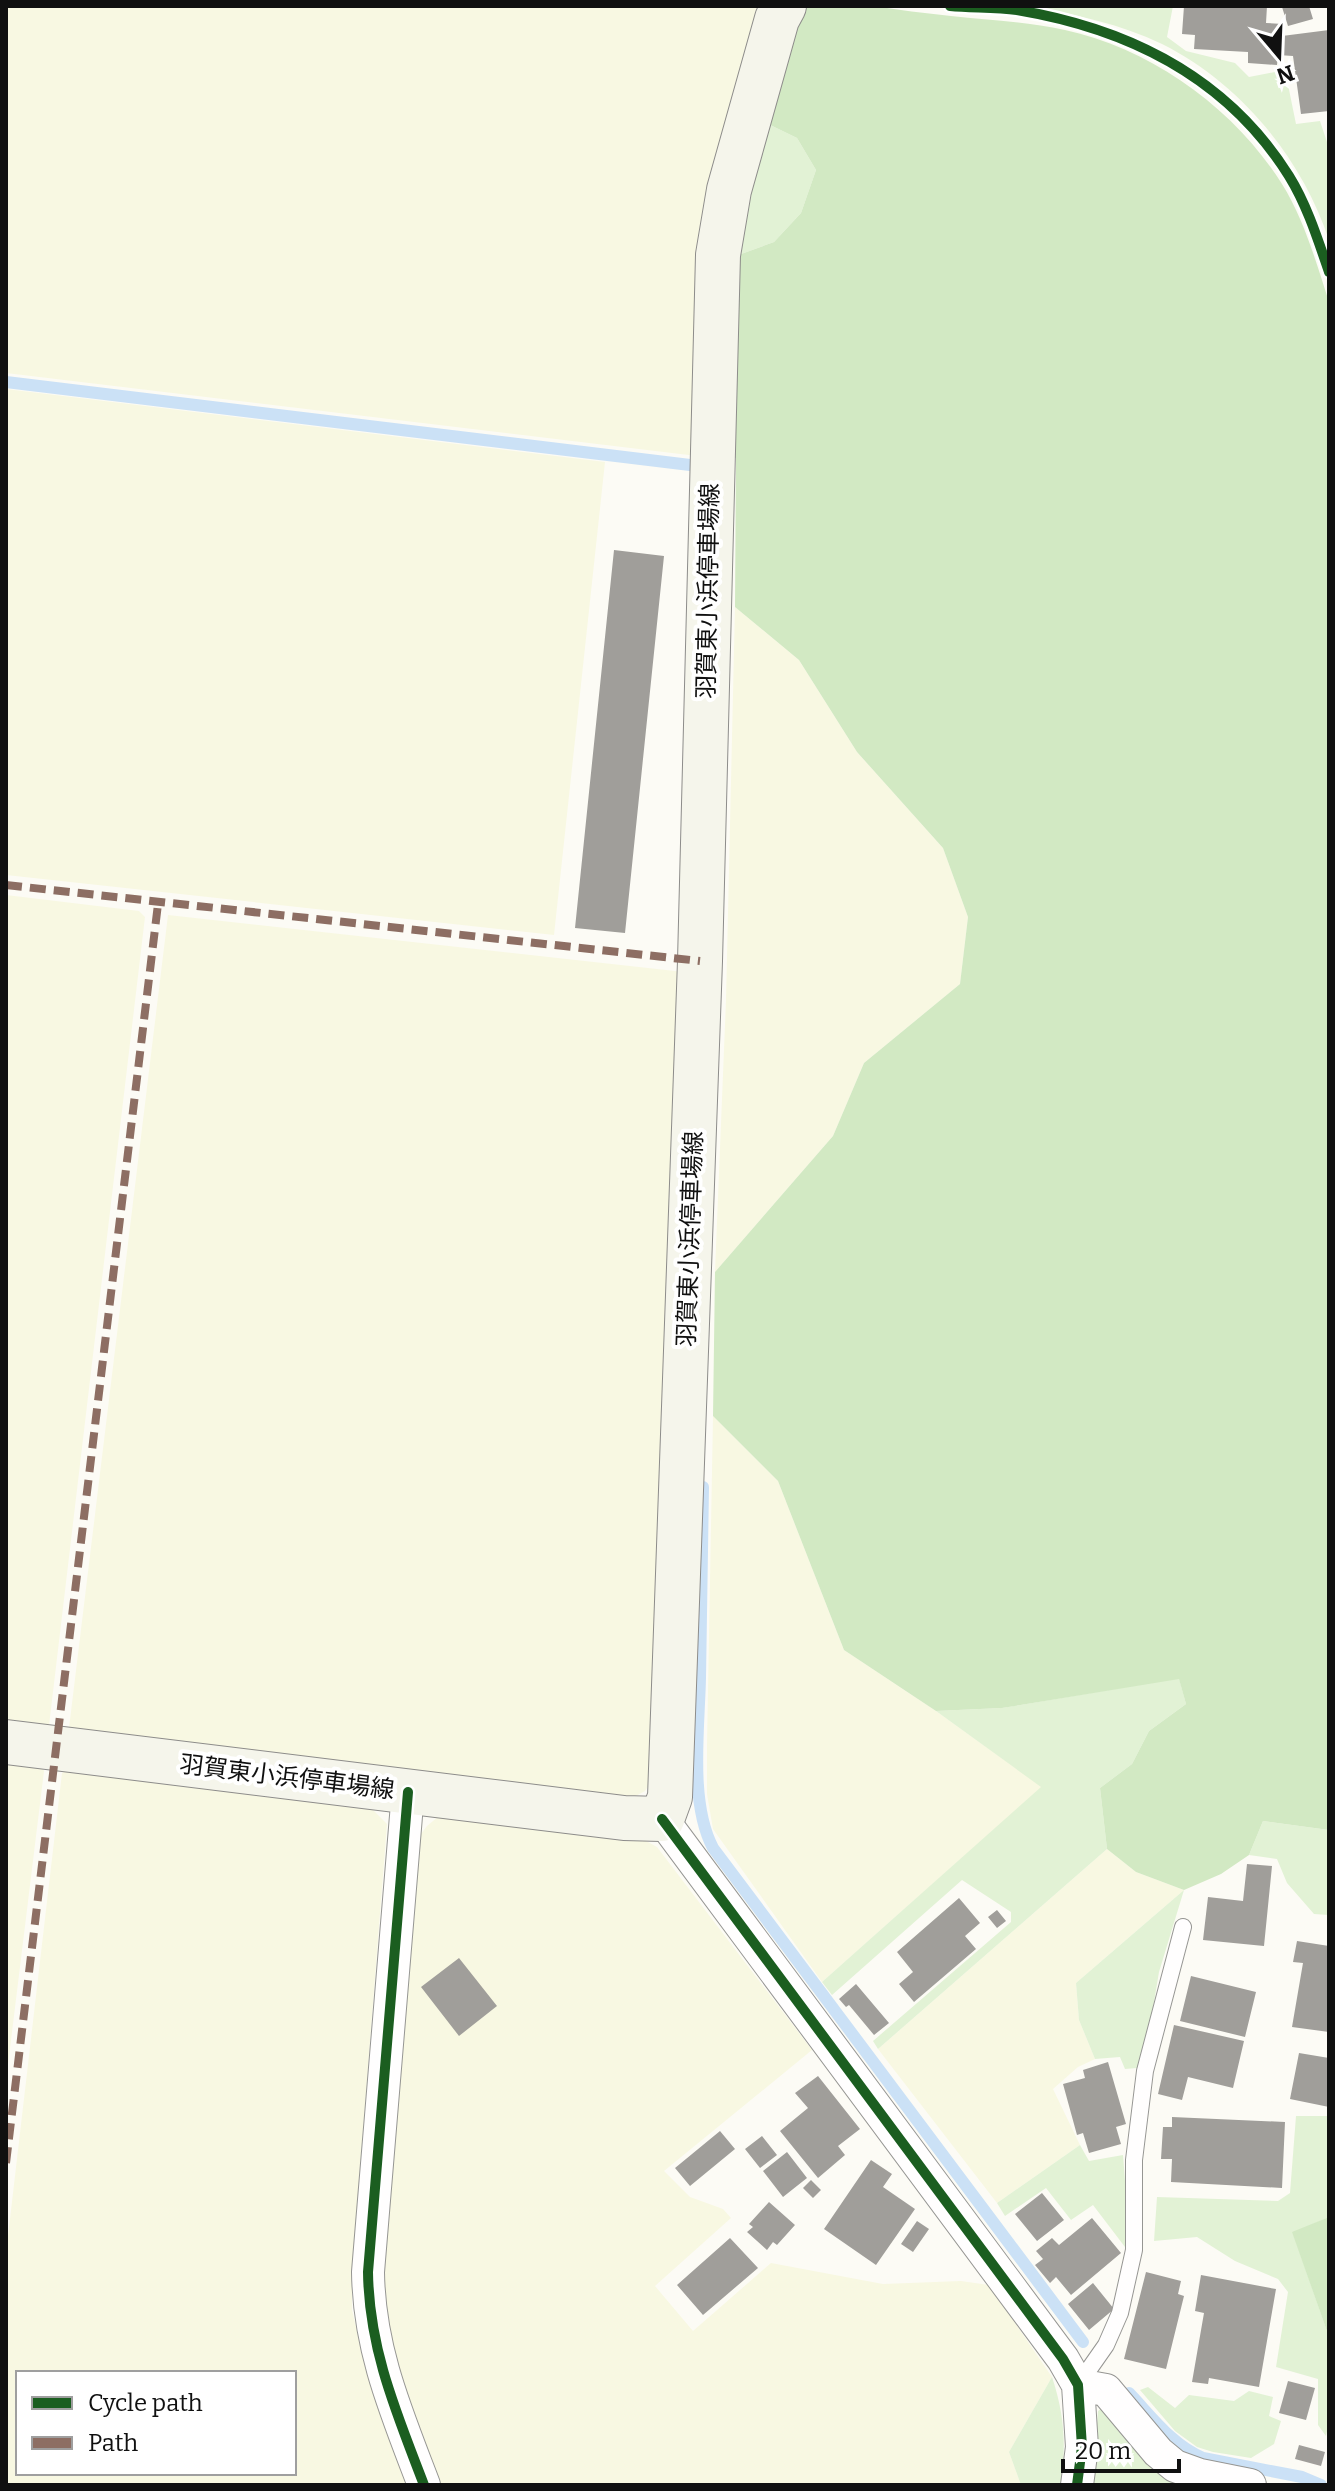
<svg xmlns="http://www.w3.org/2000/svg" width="1335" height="2491" viewBox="0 0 1335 2491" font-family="Bitter,'Noto Sans JP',serif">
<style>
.farmland{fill:#f8f8e2;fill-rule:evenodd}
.green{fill:#e2f2d5}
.forest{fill:#d2e9c3}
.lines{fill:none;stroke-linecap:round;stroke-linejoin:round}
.stream{stroke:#cbe1f6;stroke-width:12}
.building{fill:#a09e9a}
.lane-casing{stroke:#969693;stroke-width:18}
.street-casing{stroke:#969693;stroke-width:34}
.secondary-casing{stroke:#8d8c8a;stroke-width:46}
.lane{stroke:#fffefe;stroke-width:16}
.street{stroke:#fffefe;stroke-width:32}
.secondary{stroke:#f5f5eb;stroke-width:44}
.quiet{stroke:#8d6e63;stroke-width:8;stroke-dasharray:16 8;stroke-linecap:butt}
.cycleway-casing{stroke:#fff;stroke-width:15}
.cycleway{stroke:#1b5e20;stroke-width:10}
.labels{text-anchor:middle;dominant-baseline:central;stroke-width:8;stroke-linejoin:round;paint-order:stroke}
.street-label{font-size:24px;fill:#101010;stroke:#fff}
</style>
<rect width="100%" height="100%" fill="#fcfbf5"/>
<path class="farmland" d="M6 6H771L697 456 6 373Z
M6 389 605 462 554 935 6 875Z
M735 607 799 660 857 752 943 848 968 917 960 984 864 1063 833 1136 715 1272 726 1000Z
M6 895 139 911 145 917 48 1734 6 1728Z
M168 915 684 972 652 1780 645 1791 632 1798 69 1728Z
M713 1416 778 1481 844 1650 936 1711 1042 1787 822 1982 713 1829 707 1794V1746Z
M6 1757 41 1761 44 1771 6 2081Z
M76 1765 365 1802 387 1824 352 2271V2310L367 2374 410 2485H6V2253L62 1773ZM18 2373H294V2473H18Z
M445 1811 635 1835 657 1847 812 2050 664 2171 690 2197 723 2209 731 2218 655 2286 693 2331 771 2263 883 2284 961 2281 989 2285 1052 2377 1009 2452 1021 2485H439L407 2403 386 2328 383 2272 420 1835 427 1826Z
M1107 1849 1136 1872 1184 1890 1076 1983 1079 2020 1095 2059 1078 2067 1053 2089 1080 2145 997 2203 878 2049Z"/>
<path class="green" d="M1032 6H1173L1167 37 1186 51 1235 63 1249 77 1285 70 1296 124 1320 121 1329 148V240C1302 158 1240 83 1162 44 1121 24 1076 15 1032 6Z
M758 119 797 138 816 170 801 213 774 242 730 258Z
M1179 1678 1186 1704 1149 1731 1132 1764 1100 1788 1107 1849 878 2049 873 2041 1011 1922V1912L962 1880 832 1995 822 1982 1041 1787 936 1711 1002 1708Z
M1263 1821 1329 1830V1915L1314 1914 1287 1883 1277 1859 1249 1855Z
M1184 1890 1159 1972 1151 2020 1137 2068 1125 2069 1120 2057 1095 2059 1079 2020 1076 1983Z
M1296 2116H1329V2217L1293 2233 1329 2337V2422L1326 2436 1318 2425V2379L1276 2367 1288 2292 1278 2279 1235 2261 1197 2237 1154 2241 1157 2197 1278 2201 1290 2193Z
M1080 2145 1089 2161 1123 2155 1127 2206 1125 2247 1093 2205 1071 2220 1046 2188 1005 2216 997 2203Z
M1052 2377C1065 2416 1066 2445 1061 2485H1021L1009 2452Z
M1148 2387 1175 2408 1189 2395 1234 2401 1249 2391 1273 2397 1269 2416 1281 2421 1274 2444 1251 2458 1213 2452 1197 2447 1175 2431 1140 2390Z
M1107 2404 1181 2477 1177 2485H1092L1098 2411Z"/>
<path class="forest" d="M800 6C824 6 850 2 873 6 898 10 925 13 951 16 989 20 1027 22 1065 30 1152 49 1234 108 1282 184 1304 219 1316 262 1329 302V1830L1263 1821 1249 1855 1221 1874 1184 1890 1136 1872 1107 1849 1100 1788 1132 1764 1149 1731 1186 1704 1179 1679 1002 1708 936 1711 844 1650 778 1481 713 1416 715 1272 833 1136 864 1063 960 984 968 917 943 848 857 752 799 660 735 607 736 458 723 457 730 258 774 242 801 213 816 170 797 138 758 119Z
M1329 2217V2337L1292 2232Z"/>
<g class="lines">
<path class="stream" d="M6 382 690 465
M703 1487C702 1551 701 1614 700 1678 699 1728 689 1803 713 1848L1083 2342
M1129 2393C1152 2417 1172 2445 1203 2458L1302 2477 1321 2485"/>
</g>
<path class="building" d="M1184 6H1267L1266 23 1283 24 1282 36 1329 30V111L1301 114 1293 56 1278 55 1277 65 1248 63V52L1194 49 1195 35 1182 34Z
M1309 6 1313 19 1288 26 1282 7Z
M614 550 664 556 625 933 575 928Z
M1247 1864 1272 1866 1264 1946 1203 1940 1208 1897 1243 1901Z
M959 1898 980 1923 965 1936 976 1949 914 2002 899 1984 913 1972 897 1952Z
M997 1910 1006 1921 997 1928 988 1917Z
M1297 1941 1329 1946V2032L1292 2027 1303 1963 1293 1962Z
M459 1958 497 2006 459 2036 421 1987Z
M1191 1976 1256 1992 1245 2037 1180 2021Z
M856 1984 889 2023 874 2035 849 2005 846 2007 839 1999Z
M1174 2025 1244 2041 1233 2088 1188 2077 1182 2100 1158 2094Z
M1299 2053 1329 2058V2107L1290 2099Z
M1108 2062 1126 2124 1116 2127 1121 2144 1089 2153 1083 2133 1077 2135 1063 2084 1085 2078 1083 2070Z
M818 2076 860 2129 838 2146 845 2155 818 2178 780 2131 808 2108 795 2093Z
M1172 2117 1285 2122 1282 2188 1171 2182 1172 2159H1161L1163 2127H1172Z
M720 2131 735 2149 690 2186 675 2168Z
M762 2136 777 2155 760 2168 745 2149Z
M787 2152 807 2178 783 2197 763 2171Z
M871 2160 892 2174 883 2187 915 2209 876 2265 824 2229Z
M811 2180 821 2190 813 2198 803 2188Z
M1042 2193 1064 2220 1037 2241 1015 2214Z
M769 2202 795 2225 777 2245 773 2242 767 2250 747 2232 753 2227 749 2224Z
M1092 2218 1121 2253 1071 2295 1056 2277 1050 2283 1035 2265 1043 2259 1036 2251 1052 2238 1059 2245Z
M917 2221 929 2229 913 2252 901 2244Z
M730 2238 758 2268 703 2315 677 2285Z
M1146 2272 1181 2281 1178 2294 1184 2296 1166 2369 1124 2359Z
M1201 2275 1276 2289 1259 2387 1209 2378 1208 2384 1192 2382 1204 2313 1195 2311Z
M1093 2283 1114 2309 1089 2330 1068 2304Z
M1288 2381 1315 2388 1306 2420 1279 2413Z
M1299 2445 1325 2452 1321 2466 1295 2459Z"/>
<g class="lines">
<defs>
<path id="lane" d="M1078 2385 1106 2345 1120 2313 1134 2250V2160L1145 2071 1183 1927"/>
<path id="street" d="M408 1792 368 2272C369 2350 397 2414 424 2485
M662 1819 1063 2359 1078 2385 1082 2447 1077 2485
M1078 2385 1106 2390 1158 2452 1175 2466 1200 2475 1250 2485"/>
<path id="secondary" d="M6 1742 624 1818 662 1819 670 1797 700 961 718 255 729 190 777 19 784 6"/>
</defs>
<use href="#lane" class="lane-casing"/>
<use href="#street" class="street-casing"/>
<use href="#secondary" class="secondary-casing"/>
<use href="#lane" class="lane"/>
<use href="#street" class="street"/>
<use href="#secondary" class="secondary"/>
<path class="quiet" d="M6 885 700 961
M6 2163 158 904"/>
<defs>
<path id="cycleway" d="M950 6C972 8 995 7 1017 10 1130 29 1227 77 1289 176 1307 205 1318 240 1329 272
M408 1792 368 2272C369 2350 397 2414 424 2485
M662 1819 1063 2359 1078 2385 1082 2447 1077 2485"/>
</defs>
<use href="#cycleway" class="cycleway-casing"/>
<use href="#cycleway" class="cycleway"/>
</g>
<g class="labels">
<g class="street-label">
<text transform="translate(708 591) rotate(-89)">羽賀東小浜停車場線</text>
<text transform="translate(690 1239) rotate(-88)">羽賀東小浜停車場線</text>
<text transform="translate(287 1777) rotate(7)">羽賀東小浜停車場線</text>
</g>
</g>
<rect width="1335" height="2491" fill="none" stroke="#101010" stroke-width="16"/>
<rect x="16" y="2371" width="280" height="104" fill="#ffffff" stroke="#9f9f9f" stroke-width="2"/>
<rect x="32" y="2397" width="40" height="12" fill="#1b5e20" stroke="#9f9f9f" stroke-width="2"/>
<text x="88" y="2411" font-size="24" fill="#101010">Cycle path</text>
<rect x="32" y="2437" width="40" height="12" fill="#8d6e63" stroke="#9f9f9f" stroke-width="2"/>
<text x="88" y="2451" font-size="24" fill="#101010">Path</text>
<g transform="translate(1279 56) rotate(161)" stroke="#ffffff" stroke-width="6" paint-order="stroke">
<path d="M0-6L14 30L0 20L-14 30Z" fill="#101010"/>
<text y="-12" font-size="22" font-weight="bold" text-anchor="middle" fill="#101010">N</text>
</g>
<path d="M1063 2459v12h116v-12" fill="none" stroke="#101010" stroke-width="4"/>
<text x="1075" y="2459" font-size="24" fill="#101010" stroke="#ffffff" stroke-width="6" paint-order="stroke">20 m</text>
</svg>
